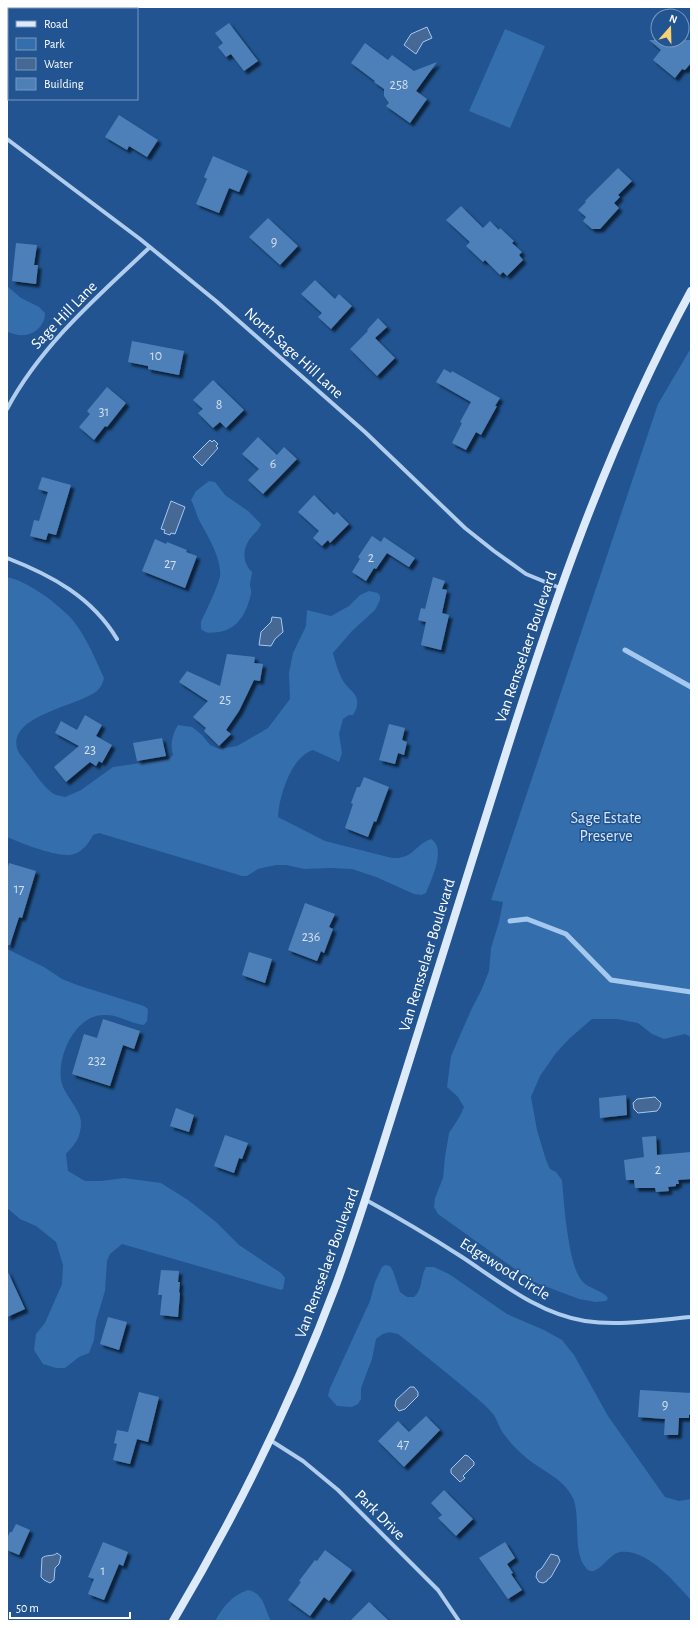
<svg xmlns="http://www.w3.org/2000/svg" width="698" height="1628" viewBox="0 0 698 1628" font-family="'Alegreya Sans',sans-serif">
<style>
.green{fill:#346ead}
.water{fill:#456994;stroke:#a5c8ee}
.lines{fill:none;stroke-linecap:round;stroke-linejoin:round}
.stream{stroke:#a5c8ee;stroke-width:5}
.building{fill:#4e80b8;filter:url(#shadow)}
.minor{stroke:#b1cded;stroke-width:4}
.secondary{stroke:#ddeafa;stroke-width:8}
.labels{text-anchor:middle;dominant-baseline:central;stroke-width:3;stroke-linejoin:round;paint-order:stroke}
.number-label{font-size:14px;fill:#d3dfed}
.street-label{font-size:16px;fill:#fff;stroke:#215490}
.park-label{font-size:16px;fill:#d7e7f9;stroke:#215490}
</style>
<defs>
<filter id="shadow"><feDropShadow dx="3.5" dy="3.5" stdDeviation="1" flood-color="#0009"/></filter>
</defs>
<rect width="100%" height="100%" fill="#215490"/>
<path class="green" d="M505 29 545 46 510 128 469 111Z
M7 286 21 298 39 307 45 313C45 325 35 335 23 335 18 336 12 333 7 332Z
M691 348V1037L685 1034 664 1039 652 1034 638 1023 617 1019H592L570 1038 556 1053 540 1076 531 1097 537 1130 546 1160 550 1169 556 1172 562 1180C564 1202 568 1265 582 1281 589 1289 602 1290 608 1298L606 1301 596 1302 579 1299 534 1282 519 1272 438 1214 434 1207 435 1198 443 1178 445 1157 449 1133 460 1116 464 1107 458 1097 447 1087 451 1056 472 1008 481 991 489 971 491 948 499 922 503 902 491 900 658 404Z
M209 481 215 482 225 495 248 511 261 524C259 531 253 534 249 540 242 551 243 563 252 572 252 576 250 581 250 585 250 588 252 590 251 594 247 611 239 629 219 632 212 633 206 634 201 629V622C206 611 218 587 220 576 222 560 208 536 200 522 196 515 195 507 191 500L196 491Z
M7 577C27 581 54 601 69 616 83 630 96 660 104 678 103 683 101 687 97 691 79 706 9 715 17 748 18 753 24 759 27 763 34 772 42 785 51 792 54 795 61 796 65 797L81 790 113 767 169 759 173 755C170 744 172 735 178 725L192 727 202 735 210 745 219 749 237 746 268 728 290 699 289 673 293 653 306 626 307 610 331 616 349 606 360 595 369 591 378 593 380 596V600L375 610 352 631 333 653C336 664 339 676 346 685 350 690 356 693 357 700 358 706 356 710 353 715H349L343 719 339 734 342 753 339 762 313 750C291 757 279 796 278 817L325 841 392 858C414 859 413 846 431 839 447 848 431 880 426 893L421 895 414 894 376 877 352 869 331 868 304 869 286 865H276L258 869 247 876H242L99 833 93 835C89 843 83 851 74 854 60 859 21 843 7 837Z
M7 949 44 967 62 979 77 985 144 1006 148 1009 147 1021 144 1025C131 1024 119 1015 106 1015 75 1013 55 1059 62 1084 65 1095 81 1111 81 1122 81 1137 76 1143 66 1154L68 1171 85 1181H101L124 1178 161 1183 188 1200 216 1222 239 1245 281 1273 285 1278 283 1289 281 1290 122 1244 110 1254 107 1261 105 1291 96 1321 94 1340 89 1353 79 1357 65 1368H56L43 1364 34 1350 36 1334 45 1323 62 1284 63 1265 56 1242 36 1226 20 1219 7 1208Z
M385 1265 390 1266 393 1271 400 1292 407 1297H414C423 1289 420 1277 426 1267H434L449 1274 507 1314 544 1330 562 1340 574 1355 608 1416 665 1497 679 1501 691 1499V1600C674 1582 648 1549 620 1552 608 1554 596 1580 586 1568 572 1553 581 1516 573 1498 563 1477 539 1470 523 1455 516 1449 508 1440 503 1433 499 1427 497 1419 493 1414 486 1405 475 1397 466 1389 444 1371 421 1352 398 1334 388 1331 384 1332 376 1339L372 1359 361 1388V1399L358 1404 352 1407 337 1406 328 1396 330 1388 370 1301 375 1282 382 1267Z
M248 1590C264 1593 264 1608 271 1621H215C223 1607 232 1595 248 1590Z"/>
<path class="water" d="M427 27 432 38 423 42 416 54 404 45 411 34Z
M210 440 212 442 214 440 218 444 216 446 218 448 202 466 193 457Z
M171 501 185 507 175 534 171 533 170 535 164 533 165 530 161 529Z
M272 617 281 618 283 632 275 639 271 646 259 645 261 632 271 622Z
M655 1097 661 1103 660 1107 657 1111 638 1113 634 1109 633 1103 637 1099Z
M410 1387H414L418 1392V1396L405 1409 399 1411 395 1406 396 1400Z
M465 1455 468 1456 474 1462V1465L463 1476 465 1478 460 1482 451 1473V1469Z
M57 1553 61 1556 59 1564 55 1568 54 1580 50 1583 44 1580 41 1577 42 1558C47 1554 53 1557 57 1553Z
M551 1554 558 1556 560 1561 551 1577 547 1580V1581L543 1583 539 1582 536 1577 537 1572 542 1568Z"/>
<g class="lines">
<path class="stream" d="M625 650 691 687
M510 921 527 919 566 934 611 980 691 992"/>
</g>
<path class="building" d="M229 23 258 61 244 71 231 54 226 57 218 47 223 43 215 33Z
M649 40H691V63L685 70 682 69 675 78 653 60 661 50Z
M365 43 388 60 392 55 414 71 437 62 416 91 427 99 410 123 386 106 389 103 384 96V89L374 82 375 81 351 63Z
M119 115 158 140 147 157 129 146 127 150 105 137Z
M213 156 248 171 239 192 229 188 219 213 196 204 207 179 204 177Z
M618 168 632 181 618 195 620 197 614 203 619 208 600 229H592L583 221 586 217 578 210 586 202 585 201Z
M461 206 483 228 490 221 499 230 500 228 514 241 512 243 522 252 519 255 523 260 507 276 503 272 500 275 485 260 483 262 466 246 470 242 446 220Z
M268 218 298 246 280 265 249 237Z
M16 243 37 245 34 265H38L36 284 12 281Z
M315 280 335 299 339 294 352 306 331 329 318 317 322 313 301 294Z
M378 318 387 327 375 338 395 358 377 376 350 349 368 331 367 330Z
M132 341 184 351 179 375 148 369V366L128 362Z
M444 369 451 373 452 371 500 398 495 406H497L481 435 476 432 466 450 452 443 462 423 460 422 471 402 436 382Z
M213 380 244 410 226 428 220 422 213 428 198 413 203 409 193 400Z
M107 387 126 403 107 427 105 426 94 440 79 427 90 414 87 411Z
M258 437 277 455 284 447 297 459 263 494 248 480 259 469 242 454Z
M42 477 71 485 56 535 48 533 46 540 30 536 34 520 39 521 48 492 38 489Z
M314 495 334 515 337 512 349 524 330 543 328 540 322 546 313 538 319 531 298 512Z
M372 536 381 542 384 537 415 558 409 567 387 553 376 569 374 568 366 581 352 572 360 559 358 557Z
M155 539 166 544 167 542 187 550 186 552 197 556 185 588 142 571Z
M433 577 445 581 442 589 447 590 442 613 449 615 441 650 421 645 426 622 418 620 421 608 425 609Z
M227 654 255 657 254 663 263 664 260 681 254 680 239 711 226 730 231 734 219 746 204 731 206 728 193 717 208 701 179 682 187 671 220 686Z
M85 715 102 725 96 736 112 745 102 763 99 761 96 766 90 762 66 782 54 767 79 746 55 733 61 721 77 730Z
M389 724 405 728 402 740 407 742 404 755 398 753 395 764 379 760Z
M162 738 166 756 137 761 133 743Z
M364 777 389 787 376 822 374 821 368 837 345 828 353 804 351 803 357 787H360Z
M9 863 36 871 22 918 19 917 10 945H7V870Z
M305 903 335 914 329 927 333 929 324 953 321 951 317 961 288 950Z
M249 952 272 959 265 983 242 975Z
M103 1019 140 1031 134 1049 123 1045 110 1086 72 1074 84 1034 97 1038Z
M626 1095 627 1115 600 1118 599 1098Z
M176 1108 194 1115 189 1132 170 1126Z
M225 1135 248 1143 242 1159 239 1158 234 1173 214 1166Z
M656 1136 657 1155 691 1152V1179L678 1180 679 1184H676V1186L668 1187 669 1191 656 1192 655 1188H635L634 1180H626L624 1160 644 1157 642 1137Z
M7 1270 25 1309 7 1317Z
M161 1270 179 1271 178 1282H180L179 1292 180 1293 178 1317 160 1315 162 1295H158Z
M108 1317 127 1322 119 1350 100 1344Z
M640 1390 691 1393V1415H689V1418H679L678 1435H664L665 1419 638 1417Z
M139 1392 159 1397 148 1442 137 1439 130 1464 113 1460 117 1444 114 1443 117 1430 128 1432Z
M426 1416 440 1430 404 1467 378 1441 398 1421 409 1432Z
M444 1490 473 1519 456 1536 438 1518 442 1515 431 1503Z
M16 1524 30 1530 19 1555 7 1550V1538L10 1532H12Z
M103 1542 128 1552 123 1566 119 1564 104 1600 88 1594 94 1579 88 1577Z
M505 1542 515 1558 507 1564 513 1573 511 1574 522 1590 508 1599 479 1558Z
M325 1550 352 1570 329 1601 324 1597 310 1616 288 1600 301 1582 299 1581 315 1560 317 1561Z
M369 1602 389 1621H350Z"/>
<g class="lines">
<path class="minor" d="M7 139 140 239 216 301 365 432 465 528 494 551 526 574 560 588
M7 409C41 345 98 296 150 247
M7 558C51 575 92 597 117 639
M366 1200C399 1218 431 1237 462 1257 500 1282 539 1314 585 1321 620 1326 656 1320 691 1317
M270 1440 303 1461 338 1490 438 1590 459 1621"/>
<path class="secondary" d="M173 1621C237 1513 292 1402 336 1285 360 1220 380 1153 401 1087 433 984 465 881 498 778 551 609 606 447 691 291"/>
</g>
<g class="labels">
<g class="number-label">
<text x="399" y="85">258</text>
<text x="274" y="242">9</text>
<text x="156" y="356">10</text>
<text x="219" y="405">8</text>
<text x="104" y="412">31</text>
<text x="273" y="464">6</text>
<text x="371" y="558">2</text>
<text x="170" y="564">27</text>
<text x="225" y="700">25</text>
<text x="90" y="750">23</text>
<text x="19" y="889">17</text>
<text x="311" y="937">236</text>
<text x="97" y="1061">232</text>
<text x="658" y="1170">2</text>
<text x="665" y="1405">9</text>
<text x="403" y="1444">47</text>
<text x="103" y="1571">1</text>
</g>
<g class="street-label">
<text transform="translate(64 315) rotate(-46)">Sage Hill Lane</text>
<text transform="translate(294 353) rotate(42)">North Sage Hill Lane</text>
<text transform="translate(526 647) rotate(-71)">Van Rensselaer Boulevard</text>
<text transform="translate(427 955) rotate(-73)">Van Rensselaer Boulevard</text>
<text transform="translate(327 1263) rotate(-70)">Van Rensselaer Boulevard</text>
<text transform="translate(505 1269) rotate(32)">Edgewood Circle</text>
<text transform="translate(380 1515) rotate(45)">Park Drive</text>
</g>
<g class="park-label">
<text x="606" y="818">Sage Estate<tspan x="606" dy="18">Preserve</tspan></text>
</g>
</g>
<rect width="698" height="1628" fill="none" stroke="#ffffff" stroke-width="16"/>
<rect x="8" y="8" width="130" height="92" fill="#215490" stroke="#7a98bc"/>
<rect x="16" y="21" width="20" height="6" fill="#ddeafa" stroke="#7a98bc"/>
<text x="44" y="28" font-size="12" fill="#ffffff">Road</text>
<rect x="16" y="38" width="20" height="12" fill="#346ead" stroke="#7a98bc"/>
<text x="44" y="48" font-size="12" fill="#ffffff">Park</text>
<rect x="16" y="58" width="20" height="12" fill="#456994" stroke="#7a98bc"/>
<text x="44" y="68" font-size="12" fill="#ffffff">Water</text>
<rect x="16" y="78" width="20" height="12" fill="#4e80b8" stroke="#7a98bc"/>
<text x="44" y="88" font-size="12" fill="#ffffff">Building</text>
<g transform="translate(670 28) rotate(20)"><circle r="19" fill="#215490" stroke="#7a98bc"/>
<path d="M0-3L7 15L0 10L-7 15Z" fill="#f9d072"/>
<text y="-6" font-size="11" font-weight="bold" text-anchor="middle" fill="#ffffff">N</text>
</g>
<path d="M10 1612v6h120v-6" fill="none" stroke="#ffffff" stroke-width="2"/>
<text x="16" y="1612" font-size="12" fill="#ffffff" stroke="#215490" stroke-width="3" paint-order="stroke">50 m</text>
</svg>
